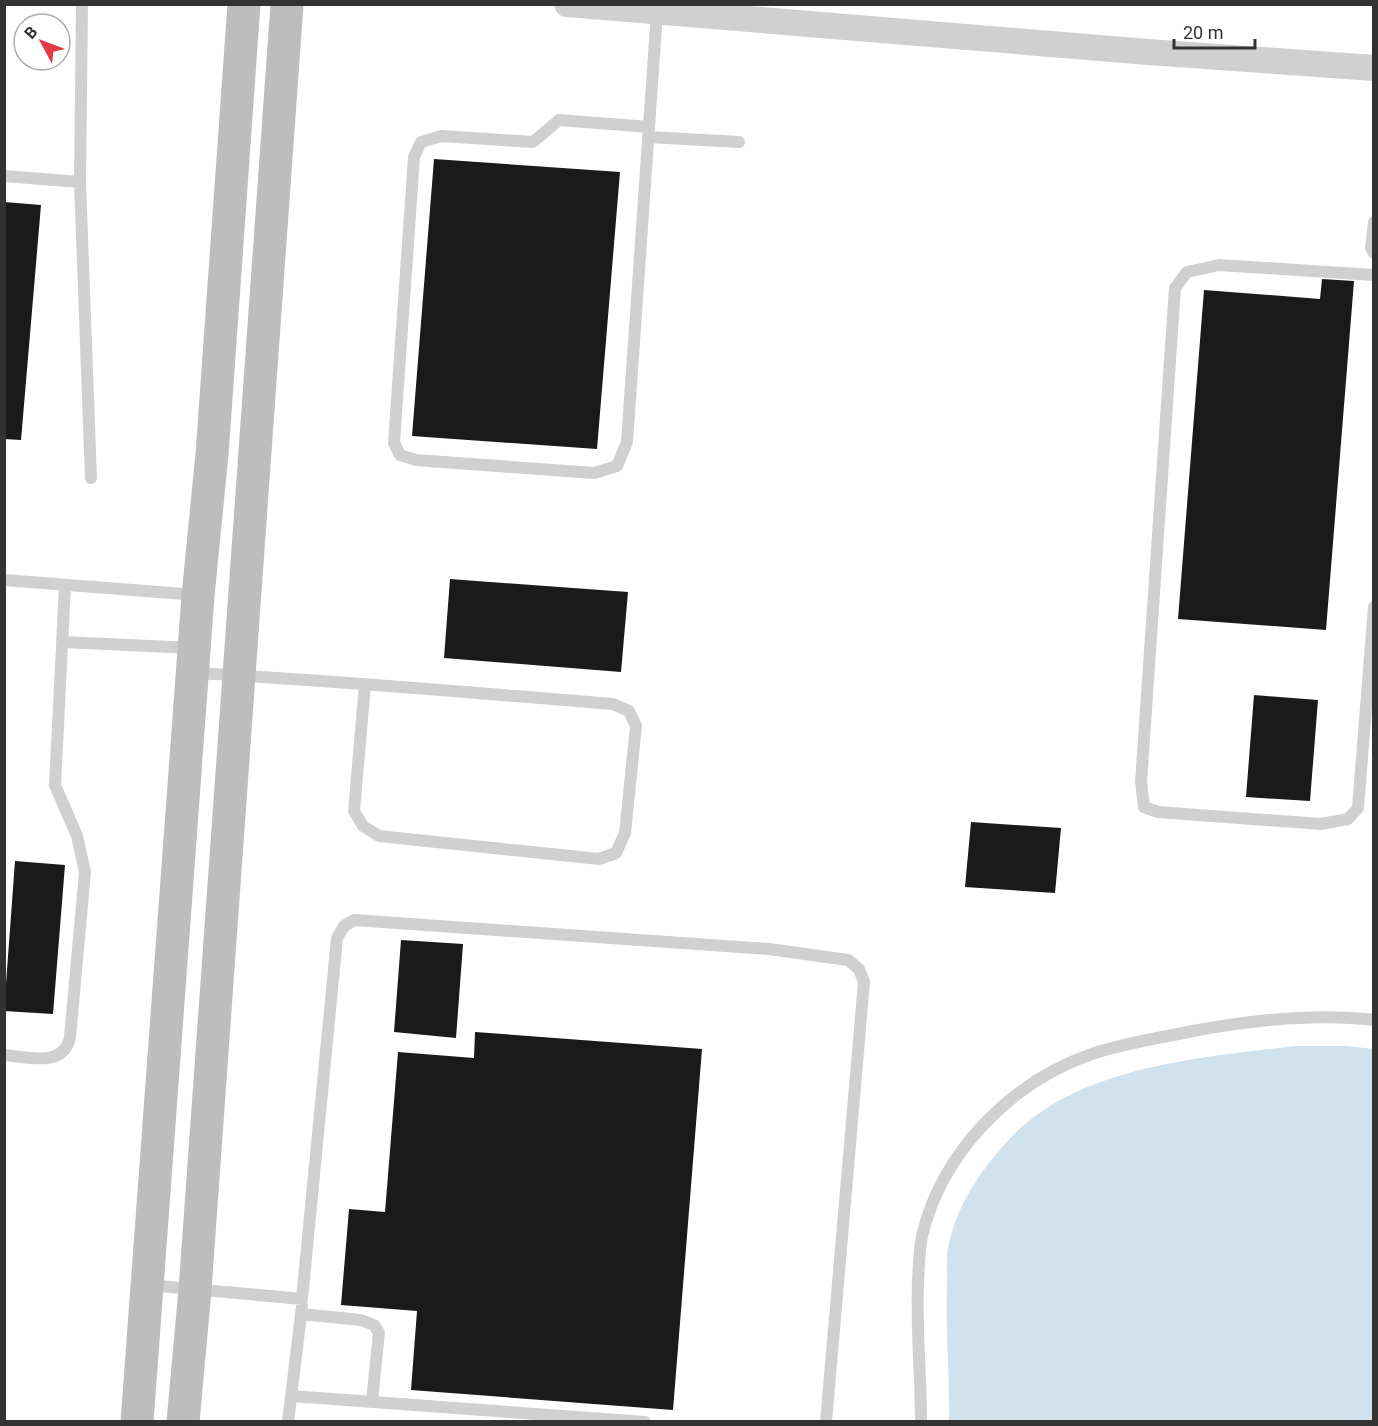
<svg xmlns="http://www.w3.org/2000/svg" width="1378" height="1426" viewBox="0 0 1378 1426" font-family="Roboto,sans-serif">
<style>
.water{fill:#cfe2ee}
.building{fill:#1a1a1a}
.lines{fill:none;stroke-linecap:round;stroke-linejoin:round}
.lane{stroke:#d0d0d0;stroke-width:12}
.street{stroke:#d0d0d0;stroke-width:26}
.secondary{stroke:#bdbdbd;stroke-width:33}
</style>
<rect width="100%" height="100%" fill="#fff"/>
<path class="water" d="M1295 1046H1347L1373 1049V1421H949C950 1376 945 1330 947 1285 947 1273 946 1260 948 1248 954 1216 970 1187 989 1163 1002 1147 1014 1132 1030 1120 1099 1065 1210 1056 1295 1046Z"/>
<path class="building" d="M434 159 620 172 597 449 412 436Z
M4 202 41 205 21 440 4 439Z
M1322 279 1354 281 1326 630 1178 619 1204 290 1320 299Z
M450 579 628 592 621 672 444 658Z
M1254 695 1318 700 1310 801 1246 797Z
M971 822 1061 828 1055 893 965 887Z
M15 861 65 865 53 1014 4 1011Z
M401 940 463 944 456 1038 394 1032Z
M475 1032 702 1049 673 1410 411 1390 417 1311 341 1305 349 1209 385 1212 398 1052 474 1058Z"/>
<g class="lines">
<path class="lane" d="M82 4 80 182 91 478
M559 120 649 127 627 442 617 466 594 473 416 460 400 455 394 443 414 157 421 142 441 136 533 142Z
M649 127 657 12
M649 137 739 142
M4 176 80 182
M1374 222 1371 248 1374 253
M1374 275 1219 265 1187 272 1175 288 1141 782 1144 807 1158 812 1321 824 1348 819 1358 808 1374 607
M4 580 197 595
M63 642 193 648
M194 673C334 680 474 693 613 704L629 711 636 726 625 833 616 853 599 859 379 836 363 826 354 811 365 685
M4 1055C28 1057 64 1068 70 1037L85 872 77 836 55 785 65 586
M148 1285 302 1299 337 938 344 926 354 920 769 949 848 960 859 969 864 982 826 1422
M301 1314 361 1320 374 1325 379 1333 372 1401
M291 1396 645 1422
M288 1422 302 1306
M921 1422C921 1375 916 1328 918 1281 919 1266 919 1251 922 1236 942 1152 1011 1082 1092 1054 1124 1043 1159 1038 1193 1031 1252 1020 1314 1013 1374 1020"/>
<path class="street" d="M567 4 1148 52 1374 68"/>
<path class="secondary" d="M137 1422 198 596 212 454 244 4
M183 1422 195 1290 287 4"/>
</g>
<rect width="1378" height="1426" fill="none" stroke="#333333" stroke-width="12"/>
<g transform="translate(42 42) rotate(311)"><circle r="28" fill="#ffffff" stroke="#adadad" stroke-width="1.5"/>
<path d="M0-4.5L10 22L0 15L-10 22Z" fill="#e63946"/>
<text y="-9" font-size="16" font-weight="bold" text-anchor="middle" fill="#333333">B</text>
</g>
<path d="M1174 39v9h81v-9" fill="none" stroke="#333333" stroke-width="3"/>
<text x="1183" y="39" font-size="18" fill="#333333" stroke="#ffffff" stroke-width="4.5" paint-order="stroke">20 m</text>
</svg>
